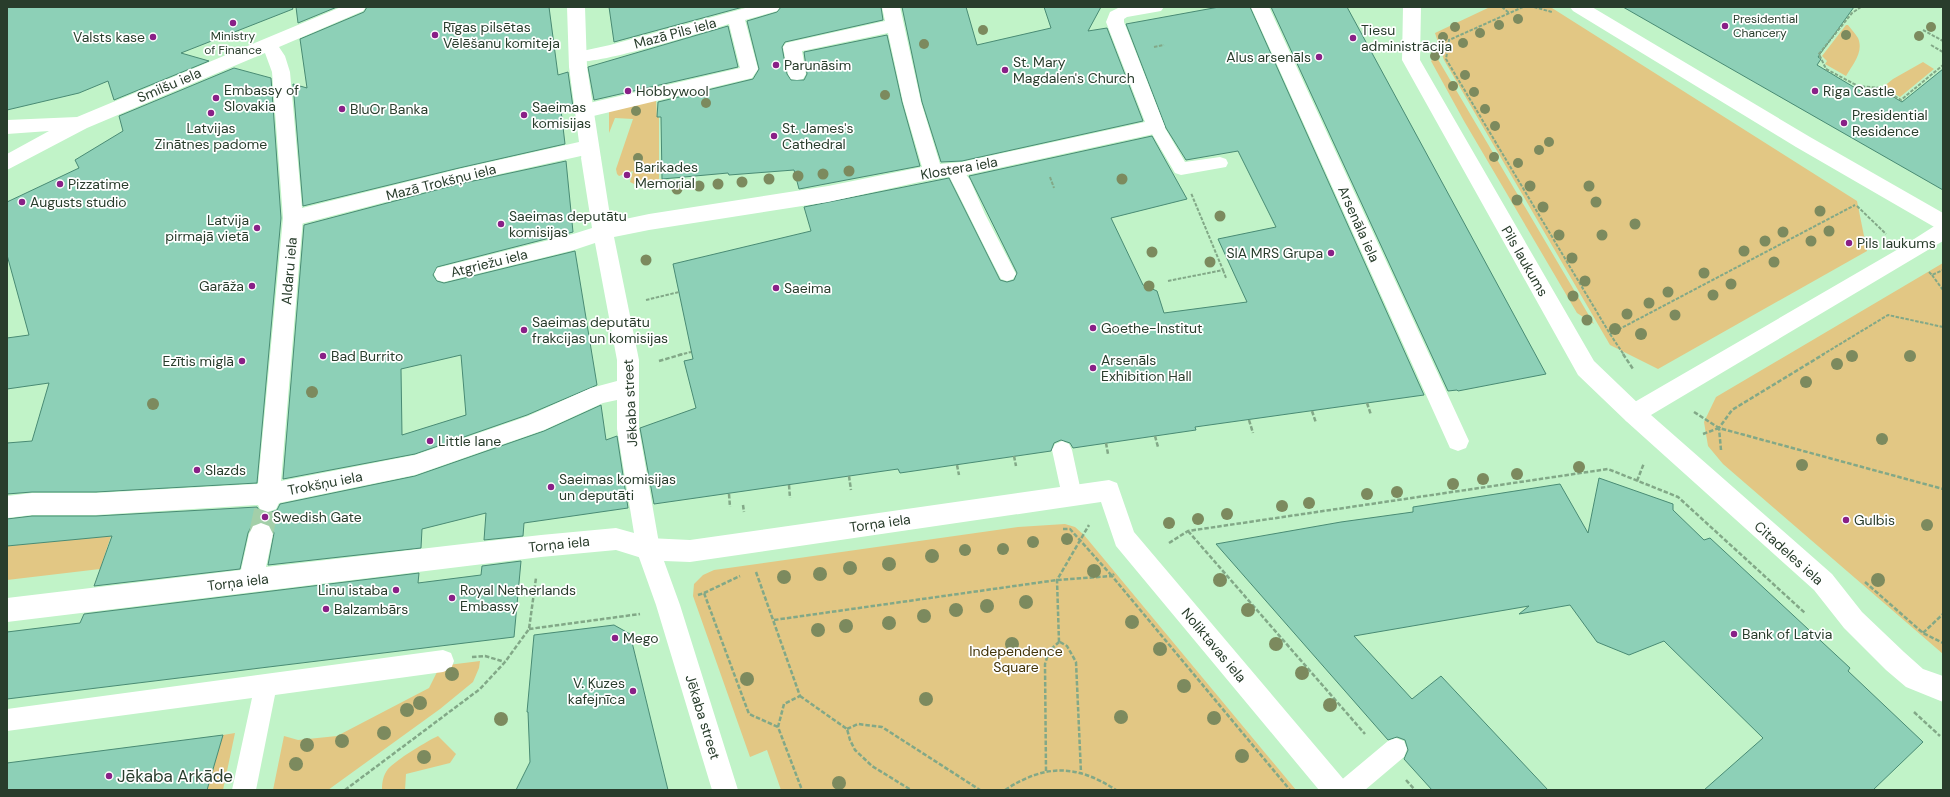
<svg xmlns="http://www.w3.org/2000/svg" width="1950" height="797" viewBox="0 0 1950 797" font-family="'DM Sans',sans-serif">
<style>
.green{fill:#e2c784}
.building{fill:#8dd0b7;stroke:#498b74;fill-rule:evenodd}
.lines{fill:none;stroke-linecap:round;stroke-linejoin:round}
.pedestrian-tunnel{stroke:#a3cfa9;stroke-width:24;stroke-dasharray:24 12;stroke-linecap:butt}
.path-far1{stroke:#82a887;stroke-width:2;stroke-dasharray:3.5 1.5;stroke-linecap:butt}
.path{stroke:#82a887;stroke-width:2.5;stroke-dasharray:4.5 2;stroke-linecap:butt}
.service{fill:#fff;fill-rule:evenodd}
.pedestrian{fill:#fff;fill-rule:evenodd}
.minor{fill:#fff;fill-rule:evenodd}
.tertiary{fill:#fff;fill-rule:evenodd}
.tree{fill:#7c8a5e}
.poi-dot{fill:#892087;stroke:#fff;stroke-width:1.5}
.labels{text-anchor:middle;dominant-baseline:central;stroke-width:3.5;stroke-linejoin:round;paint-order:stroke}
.far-poi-label{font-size:12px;fill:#293d2c;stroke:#fff;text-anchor:start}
.poi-label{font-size:14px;fill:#293d2c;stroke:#fff;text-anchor:start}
.street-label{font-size:14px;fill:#293d2c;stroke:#fff}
.park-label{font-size:14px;fill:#433408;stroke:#fff}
.near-poi-label{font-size:17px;fill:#293d2c;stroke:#fff;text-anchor:start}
</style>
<rect width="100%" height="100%" fill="#c1f3c8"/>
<path class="green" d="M1490 7 1552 8 1857 201 1867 251 1658 369 1610 345 1444 60 1435 33Z
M1846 25H1848C1851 29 1855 33 1858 38 1864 52 1853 64 1846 76L1825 64 1827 61 1822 56Z
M1436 56 1594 324 1577 313 1464 121 1431 61Z
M1923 62 1934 69 1900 97 1883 87 1893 79Z
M656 100 657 116 659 117V179H662L663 182 634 184 630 182 633 171 619 176 617 174 616 169 633 119 615 118 609 133V111Z
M1943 263V654L1723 464 1708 446 1704 422 1716 397Z
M1065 524 1075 527 1084 535 1296 790H781L767 750 750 757 693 596 694 584 703 575 714 570 1018 527Z
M111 536 100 569 7 580V546Z
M480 661 479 668 473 682 440 709 328 790H273L284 736 298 740 337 736 429 688 440 666Z
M235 733 223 790H207L223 735Z
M438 736 456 754 450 763 406 774 405 790H382C382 782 383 776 388 769 396 760 427 741 438 736Z"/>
<path class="building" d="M7 7H292L293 9 181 53 209 61 114 100 108 81 79 93 7 110Z
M296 7H337L298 23Z
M367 7H549L558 75 568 72 573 107 561 110 565 144 459 168 303 206 293 84 307 88 300 39 364 12Z
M609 7H743L614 42Z
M781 7H881L883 20 785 42 782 47 787 74 791 80H804L807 74 804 52 887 35 902 102 920 166 799 189 794 170 729 175 728 173 662 179 661 117H657L658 102 753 79 759 69 747 21 777 12Z
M902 7H966L977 45 1051 28 1044 7H1101L1088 31 1107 28 1143 121 962 161 941 162 922 102Z
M1219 7H1250L1424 395 1195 427 1196 430 1073 448 1070 443 1061 440 1054 443 1051 451 900 473 898 469 654 504 640 428 696 408 684 361 693 359 673 264 811 231 804 207 949 178 1000 280 1007 282 1014 280 1017 273 969 176 1152 136 1187 199 1111 218 1143 285 1157 291 1164 313 1247 302 1218 239 1276 227 1238 151 1186 160 1166 128 1126 24Z
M1271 7H1347L1546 374 1458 391 1457 390 1448 391Z
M1623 7H1854L1818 57 1821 59 1817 65 1867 95 1877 87 1902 102 1943 69V190Z
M728 26 738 67 594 100 588 67Z
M234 68 271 78 281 218 257 483 96 492H32L7 494V443L32 441 49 383 7 389V338L29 335 7 255V202L79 168 75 160 123 131 119 116Z
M566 161 573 232 437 267 433 275 437 281 444 283 575 251 597 385 527 415 415 454 283 479 304 225 459 184ZM461 355 466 415 402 435 401 369Z
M601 405 606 440 617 436 628 508 524 523 523 536 484 540 486 513 422 529 421 548 268 565 274 533 270 525 260 522 252 525 248 533 240 569 94 586 112 536 7 546V519L32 516H96L257 507 259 510 269 513 277 510 280 504 415 476 544 431Z
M1599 478 1673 504V510L1704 540 1710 538 1850 668 1848 671 1923 742 1873 790H1704L1763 738 1664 641 1629 655 1597 642 1570 605 1519 614 1529 606 1354 636 1412 699 1441 676 1548 790H1432L1404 759 1408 750 1405 740 1397 737 1388 740 1216 544 1341 522 1413 512V507L1560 484 1588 533Z
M521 561 514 637 7 699V632L80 623 84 614 419 573 418 583 481 575 482 566Z
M614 625 630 634 668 790H516L530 762 528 712H527L534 635Z
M223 735 207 790H7V763Z"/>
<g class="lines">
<path class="pedestrian-tunnel" d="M261 534 268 501"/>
<path class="path-far1" d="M1502 7 1509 13
M1523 7 1449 40 1446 59 1610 334 1855 205
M1534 7 1552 12
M1861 7 1852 13 1819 54 1826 69 1858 86 1881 88 1901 100 1943 65
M1923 30 1943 41
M1931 45 1943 52
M1154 47 1164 45
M1050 177 1054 188
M1857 206 1886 234
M1223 270 1226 278
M1929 272 1932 275 1943 270
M1932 275 1943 290
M1168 281 1223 270 1191 193
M646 300 679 292
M1610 334 1624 355
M679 355 691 352
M1822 355 1888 315 1943 327"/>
<path class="path" d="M1623 354 1633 369
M659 361 683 354
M1367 403 1371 415
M1312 411 1316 423
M1694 412 1719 428 1943 489
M1249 420 1253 433
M1703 434 1719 428
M1155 436 1158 447
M1106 443 1108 454
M1721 450 1719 428 1732 410 1824 354
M1014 456 1016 466
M957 465 959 475
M849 476 851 490
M1637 481 1644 463
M789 485 790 498
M729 494 730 507
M743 505 744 512
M1063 529H1070L1112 576 1114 574
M1188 531 1365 734
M1169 543 1188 531 1608 469 1678 497 1805 613
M756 572 800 696 784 704 778 727 802 790
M1865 582 1923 633 1943 643
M704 593 740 576
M698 595 704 593 749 714 778 727
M774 620 1057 580 1112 576 1290 790
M529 629 640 614
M1923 633 1943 614
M1059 642 1057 580 1089 525
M1060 642 1067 646 1076 662 1081 773
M472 657 485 656 505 662
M800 696 847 729 850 740 855 750 872 766 911 790
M1914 712 1940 736
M847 729 858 724 882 727 980 790
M1046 771 1045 664 1049 651 1059 642
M1406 780 1415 790
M345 790 480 689 505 662 529 629 536 578
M1005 790C1045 764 1076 764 1116 790"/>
<path class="service" d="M1156 121 1162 123 1185 162 1220 157 1226 159 1228 163 1226 167 1181 175 1175 173 1148 127 1150 123Z
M954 164 960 166 970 180 985 214 1016 274 1013 279 1007 281 1001 279C982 243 965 206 946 170L948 166Z
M1062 441 1069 444 1072 450 1082 496 1079 502 1072 505 1065 502 1062 496 1052 450 1055 444Z
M443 650 451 653 454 661 451 669 443 672 275 695 256 790H232L252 698 7 731V709Z
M1396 738 1404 741 1407 749 1404 757 1365 790H1335L1339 782 1388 741Z"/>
<path class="pedestrian" d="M749 7H780L777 11 745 20 758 69 752 78 585 118 578 116 576 111 578 106 585 104 740 68 729 24C702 32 593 67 573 61L570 57 573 53 610 45Z
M882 7H900L921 102 940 164 962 162 969 164 972 169 969 174 933 179 828 202 649 230 614 237 639 360V429L660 549 656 557 648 560 616 550 541 557 7 622V598L241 570 249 534 253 526 261 523 269 526 273 534 266 567 541 535 616 528 634 533 617 429V400L603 403 544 430 415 475 279 503 276 509 268 512 260 509 258 505 96 515H32L7 518V496L32 493H96L258 484 283 218 286 213 293 210 300 213 303 218 281 481 415 455 528 416 591 388 617 381V360L595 243 574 250 444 282 437 280 434 274 437 268 573 234 592 228 581 158 584 153 591 151 598 153 601 158 611 222 649 214 828 186 922 167 903 102 888 33 802 51 806 74 803 79 797 80 791 79 788 74 783 47 786 43 885 21Z"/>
<path class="minor" d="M341 7H366L363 11 279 47 285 56 290 72 302 208 459 169 579 142 569 67 567 7H585L587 67 601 158 598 163 591 165 584 163 581 156 459 183 293 226 286 223 283 218 272 72 265 53 87 128 7 170V154L49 131 7 134V120L77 117Z
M1120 7H1164L1161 11 1127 17 1124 19V22L1165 127 1163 132 962 176 955 174 952 169 955 164 962 162 1145 122 1106 22 1110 12Z
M1251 7H1269L1469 441 1466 448 1458 451 1450 448Z
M1403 7H1421L1420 60 1594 361 1642 407 1645 414 1642 421 1634 424 1626 421 1578 375 1402 60Z
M1570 7H1592L1810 137 1943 213V230L1936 228 1796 147 1573 11Z
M1109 480 1117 483 1134 532 1345 781 1349 790H1319L1116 546 1101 502 690 562 664 561 680 605 738 790H712L656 605 636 549 640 541 648 538 690 540Z"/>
<path class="tertiary" d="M1943 223V241L1651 415 1832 574 1862 612 1904 652 1923 669 1943 676V702L1906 687 1886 670 1844 628 1814 590 1626 421 1623 414 1626 407 1900 248 1936 225Z"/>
</g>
<g class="tree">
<circle cx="1518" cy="19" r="5"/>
<circle cx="1499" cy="25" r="5"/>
<circle cx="1455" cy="27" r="5"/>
<circle cx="1931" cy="27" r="5"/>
<circle cx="983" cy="30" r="5"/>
<circle cx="1480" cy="33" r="5"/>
<circle cx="1846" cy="35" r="5"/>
<circle cx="1919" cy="36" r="5"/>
<circle cx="1443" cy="37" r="5"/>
<circle cx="1463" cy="43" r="5"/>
<circle cx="924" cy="44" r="5"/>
<circle cx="1435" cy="56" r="5"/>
<circle cx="1465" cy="75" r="5"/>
<circle cx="1453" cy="86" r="5"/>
<circle cx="1474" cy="92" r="5"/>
<circle cx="885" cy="95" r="5"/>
<circle cx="706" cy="103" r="5"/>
<circle cx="1485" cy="109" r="5"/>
<circle cx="636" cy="111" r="5"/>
<circle cx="1495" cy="126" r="5"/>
<circle cx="1549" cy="142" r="5"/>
<circle cx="1539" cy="150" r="5"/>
<circle cx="1494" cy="157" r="5"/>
<circle cx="638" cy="158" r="5"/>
<circle cx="1518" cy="163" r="5"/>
<circle cx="849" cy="171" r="5.5"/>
<circle cx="823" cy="174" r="5.5"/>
<circle cx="798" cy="176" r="5.5"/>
<circle cx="769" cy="179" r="5.5"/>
<circle cx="1122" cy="179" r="5.5"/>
<circle cx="742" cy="182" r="5.5"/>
<circle cx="718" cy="184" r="5.5"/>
<circle cx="699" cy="186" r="5.5"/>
<circle cx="1530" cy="186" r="5.5"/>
<circle cx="1589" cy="186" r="5.5"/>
<circle cx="677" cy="189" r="5.5"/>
<circle cx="1517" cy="200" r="5.5"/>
<circle cx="1596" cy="202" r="5.5"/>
<circle cx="1543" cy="207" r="5.5"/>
<circle cx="1820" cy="211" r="5.5"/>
<circle cx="1220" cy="216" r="5.5"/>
<circle cx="1635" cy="224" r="5.5"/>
<circle cx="1829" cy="231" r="5.5"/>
<circle cx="1783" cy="232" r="5.5"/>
<circle cx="1559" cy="235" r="5.5"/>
<circle cx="1602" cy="235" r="5.5"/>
<circle cx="1765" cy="241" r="5.5"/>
<circle cx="1811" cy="241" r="5.5"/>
<circle cx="1744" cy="251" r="5.5"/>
<circle cx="1152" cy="252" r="5.5"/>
<circle cx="1572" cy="258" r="5.5"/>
<circle cx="646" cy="260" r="5.5"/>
<circle cx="1210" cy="262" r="5.5"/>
<circle cx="1774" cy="262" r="5.5"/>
<circle cx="1704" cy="273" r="5.5"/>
<circle cx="1585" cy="281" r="5.5"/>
<circle cx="1731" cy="284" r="5.5"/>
<circle cx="1149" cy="286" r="5.5"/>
<circle cx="1668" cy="292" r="5.5"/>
<circle cx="1713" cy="295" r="5.5"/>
<circle cx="1573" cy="296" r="5.5"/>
<circle cx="1649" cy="303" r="5.5"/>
<circle cx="1627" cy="314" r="5.5"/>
<circle cx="1675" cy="315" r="5.5"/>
<circle cx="1587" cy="320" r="5.5"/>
<circle cx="1615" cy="329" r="6"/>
<circle cx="1641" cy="334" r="6"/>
<circle cx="1852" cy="356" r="6"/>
<circle cx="1910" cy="356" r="6"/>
<circle cx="1837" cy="364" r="6"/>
<circle cx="1806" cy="382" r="6"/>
<circle cx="312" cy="392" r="6"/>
<circle cx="153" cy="404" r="6"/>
<circle cx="1882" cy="439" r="6"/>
<circle cx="1802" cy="465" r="6"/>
<circle cx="1579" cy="467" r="6"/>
<circle cx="1517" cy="474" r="6"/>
<circle cx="1483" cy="479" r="6"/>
<circle cx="1453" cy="484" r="6"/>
<circle cx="1397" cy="492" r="6"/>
<circle cx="1367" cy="494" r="6"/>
<circle cx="1309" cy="503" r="6"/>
<circle cx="1282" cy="506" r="6"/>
<circle cx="1227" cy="514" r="6"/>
<circle cx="1198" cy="519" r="6"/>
<circle cx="1169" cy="523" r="6"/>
<circle cx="1927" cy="525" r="6"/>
<circle cx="1067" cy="539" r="6"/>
<circle cx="1033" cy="542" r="6"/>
<circle cx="1003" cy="549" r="6"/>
<circle cx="965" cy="550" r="6"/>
<circle cx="932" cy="556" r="7"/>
<circle cx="889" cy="564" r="7"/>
<circle cx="850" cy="568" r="7"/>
<circle cx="1094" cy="571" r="7"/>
<circle cx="820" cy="574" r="7"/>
<circle cx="784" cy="577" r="7"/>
<circle cx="1220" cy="580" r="7"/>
<circle cx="1878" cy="580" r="7"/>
<circle cx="1026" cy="602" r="7"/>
<circle cx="987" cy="606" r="7"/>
<circle cx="956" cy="610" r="7"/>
<circle cx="1248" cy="610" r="7"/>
<circle cx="924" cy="616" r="7"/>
<circle cx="1132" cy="622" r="7"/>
<circle cx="889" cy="623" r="7"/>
<circle cx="846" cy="626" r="7"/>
<circle cx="818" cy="630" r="7"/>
<circle cx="1012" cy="644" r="7"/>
<circle cx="1276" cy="644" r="7"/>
<circle cx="1160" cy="649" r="7"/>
<circle cx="1302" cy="673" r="7"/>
<circle cx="452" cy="674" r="7"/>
<circle cx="747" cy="679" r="7"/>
<circle cx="1184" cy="686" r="7"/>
<circle cx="926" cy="699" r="7"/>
<circle cx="420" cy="703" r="7"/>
<circle cx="1330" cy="705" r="7"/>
<circle cx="407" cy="710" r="7"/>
<circle cx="1121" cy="717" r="7"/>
<circle cx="1214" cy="718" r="7"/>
<circle cx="501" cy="719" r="7"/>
<circle cx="384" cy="733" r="7"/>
<circle cx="342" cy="741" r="7"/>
<circle cx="307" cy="745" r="7"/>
<circle cx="1242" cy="756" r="7"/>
<circle cx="424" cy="757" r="7"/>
<circle cx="296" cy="764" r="7"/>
<circle cx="839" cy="783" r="7"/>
</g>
<g class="poi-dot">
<circle cx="233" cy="23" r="4"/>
<circle cx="1725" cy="26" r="4"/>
<circle cx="435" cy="35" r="4"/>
<circle cx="153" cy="37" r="4"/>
<circle cx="1353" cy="38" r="4"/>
<circle cx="1319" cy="57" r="4"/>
<circle cx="776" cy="65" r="4"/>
<circle cx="1005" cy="70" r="4"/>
<circle cx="628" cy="91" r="4"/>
<circle cx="1815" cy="91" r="4"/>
<circle cx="216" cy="98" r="4"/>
<circle cx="342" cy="109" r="4"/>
<circle cx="211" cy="113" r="4"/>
<circle cx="524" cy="115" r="4"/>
<circle cx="1844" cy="123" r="4"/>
<circle cx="774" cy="136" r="4"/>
<circle cx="627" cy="175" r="4"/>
<circle cx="60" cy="184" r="4"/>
<circle cx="22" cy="202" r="4"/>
<circle cx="501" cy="224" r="4"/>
<circle cx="257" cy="228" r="4"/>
<circle cx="1849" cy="243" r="4"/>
<circle cx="1331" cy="253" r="4"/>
<circle cx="252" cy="286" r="4"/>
<circle cx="776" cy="288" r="4"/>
<circle cx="1093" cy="328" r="4"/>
<circle cx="524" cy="330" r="4"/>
<circle cx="323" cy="356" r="4"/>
<circle cx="242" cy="361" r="4"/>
<circle cx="1093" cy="368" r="4"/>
<circle cx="430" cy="441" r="4"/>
<circle cx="197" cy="470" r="4"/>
<circle cx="551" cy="487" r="4"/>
<circle cx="265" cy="517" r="4"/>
<circle cx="1846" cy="520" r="4"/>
<circle cx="396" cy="590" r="4"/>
<circle cx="452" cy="598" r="4"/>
<circle cx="326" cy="609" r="4"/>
<circle cx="1734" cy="634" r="4"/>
<circle cx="615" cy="638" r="4"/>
<circle cx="633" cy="691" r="4"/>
<circle cx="109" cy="776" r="4"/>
</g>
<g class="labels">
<g class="far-poi-label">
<text x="1733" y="19">Presidential<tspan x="1733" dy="14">Chancery</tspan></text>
<text x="233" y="36" text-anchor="middle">Ministry<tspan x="233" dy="14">of Finance</tspan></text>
</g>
<g class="poi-label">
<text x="443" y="27">Rīgas pilsētas<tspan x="443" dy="16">Vēlēšanu komiteja</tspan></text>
<text x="1361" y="30">Tiesu<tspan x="1361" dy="16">administrācija</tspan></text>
<text x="145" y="37" text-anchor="end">Valsts kase</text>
<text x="1311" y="57" text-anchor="end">Alus arsenāls</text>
<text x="1013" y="62">St. Mary<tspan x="1013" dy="16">Magdalen's Church</tspan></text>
<text x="784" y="65">Parunāsim</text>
<text x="224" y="90">Embassy of<tspan x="224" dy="16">Slovakia</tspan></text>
<text x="636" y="91">Hobbywool</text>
<text x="1823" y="91">Riga Castle</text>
<text x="532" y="107">Saeimas<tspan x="532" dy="16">komisijas</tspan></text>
<text x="350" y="109">BluOr Banka</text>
<text x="1852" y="115">Presidential<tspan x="1852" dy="16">Residence</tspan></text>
<text x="211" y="128" text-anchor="middle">Latvijas<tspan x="211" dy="16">Zinātnes padome</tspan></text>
<text x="782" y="128">St. James's<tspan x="782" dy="16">Cathedral</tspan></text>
<text x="635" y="167">Barikades<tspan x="635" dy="16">Memorial</tspan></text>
<text x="68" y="184">Pizzatime</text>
<text x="30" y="202">Augusts studio</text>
<text x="509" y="216">Saeimas deputātu<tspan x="509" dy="16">komisijas</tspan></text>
<text x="249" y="220" text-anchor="end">Latvija<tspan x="249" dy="16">pirmajā vietā</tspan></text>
<text x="1857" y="243">Pils laukums</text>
<text x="1323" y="253" text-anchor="end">SIA MRS Grupa</text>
<text x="244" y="286" text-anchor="end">Garāža</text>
<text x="784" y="288">Saeima</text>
<text x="532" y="322">Saeimas deputātu<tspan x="532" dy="16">frakcijas un komisijas</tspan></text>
<text x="1101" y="328">Goethe-Institut</text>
<text x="331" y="356">Bad Burrito</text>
<text x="1101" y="360">Arsenāls<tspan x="1101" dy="16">Exhibition Hall</tspan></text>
<text x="234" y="361" text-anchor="end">Ezītis miglā</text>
<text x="438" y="441">Little lane</text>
<text x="205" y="470">Slazds</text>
<text x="559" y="479">Saeimas komisijas<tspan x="559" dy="16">un deputāti</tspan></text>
<text x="273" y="517">Swedish Gate</text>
<text x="1854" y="520">Gulbis</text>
<text x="388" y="590" text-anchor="end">Linu istaba</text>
<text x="460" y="590">Royal Netherlands<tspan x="460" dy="16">Embassy</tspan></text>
<text x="334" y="609">Balzambārs</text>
<text x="1742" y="634">Bank of Latvia</text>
<text x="623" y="638">Mego</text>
<text x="625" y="683" text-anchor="end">V. Ķuzes<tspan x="625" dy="16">kafejnīca</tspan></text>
</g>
<g class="street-label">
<text transform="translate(675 33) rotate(-15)">Mazā Pils iela</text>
<text transform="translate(169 85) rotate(-23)">Smilšu iela</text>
<text transform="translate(959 168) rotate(-10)">Klostera iela</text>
<text transform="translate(441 182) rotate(-14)">Mazā Trokšņu iela</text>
<text transform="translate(1359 224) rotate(66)">Arsenāla iela</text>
<text transform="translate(1525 261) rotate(60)">Pils laukums</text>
<text transform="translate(489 263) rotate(-14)">Atgriežu iela</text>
<text transform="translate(289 271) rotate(-85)">Aldaru iela</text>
<text transform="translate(630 403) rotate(-93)">Jēkaba street</text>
<text transform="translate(325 483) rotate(-11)">Trokšņu iela</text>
<text transform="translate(880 523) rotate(-8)">Torņa iela</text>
<text transform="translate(559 544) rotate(-6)">Torņa iela</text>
<text transform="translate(1789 553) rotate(42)">Citadeles iela</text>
<text transform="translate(238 582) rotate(-7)">Torņa iela</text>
<text transform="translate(1214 645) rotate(50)">Noliktavas iela</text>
<text transform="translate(703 717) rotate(73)">Jēkaba street</text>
</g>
<g class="park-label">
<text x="1016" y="651">Independence<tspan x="1016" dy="16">Square</tspan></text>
</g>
<g class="near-poi-label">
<text x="117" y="776">Jēkaba Arkāde</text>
</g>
</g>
<rect width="1950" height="797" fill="none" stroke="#293d2c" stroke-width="16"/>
</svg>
